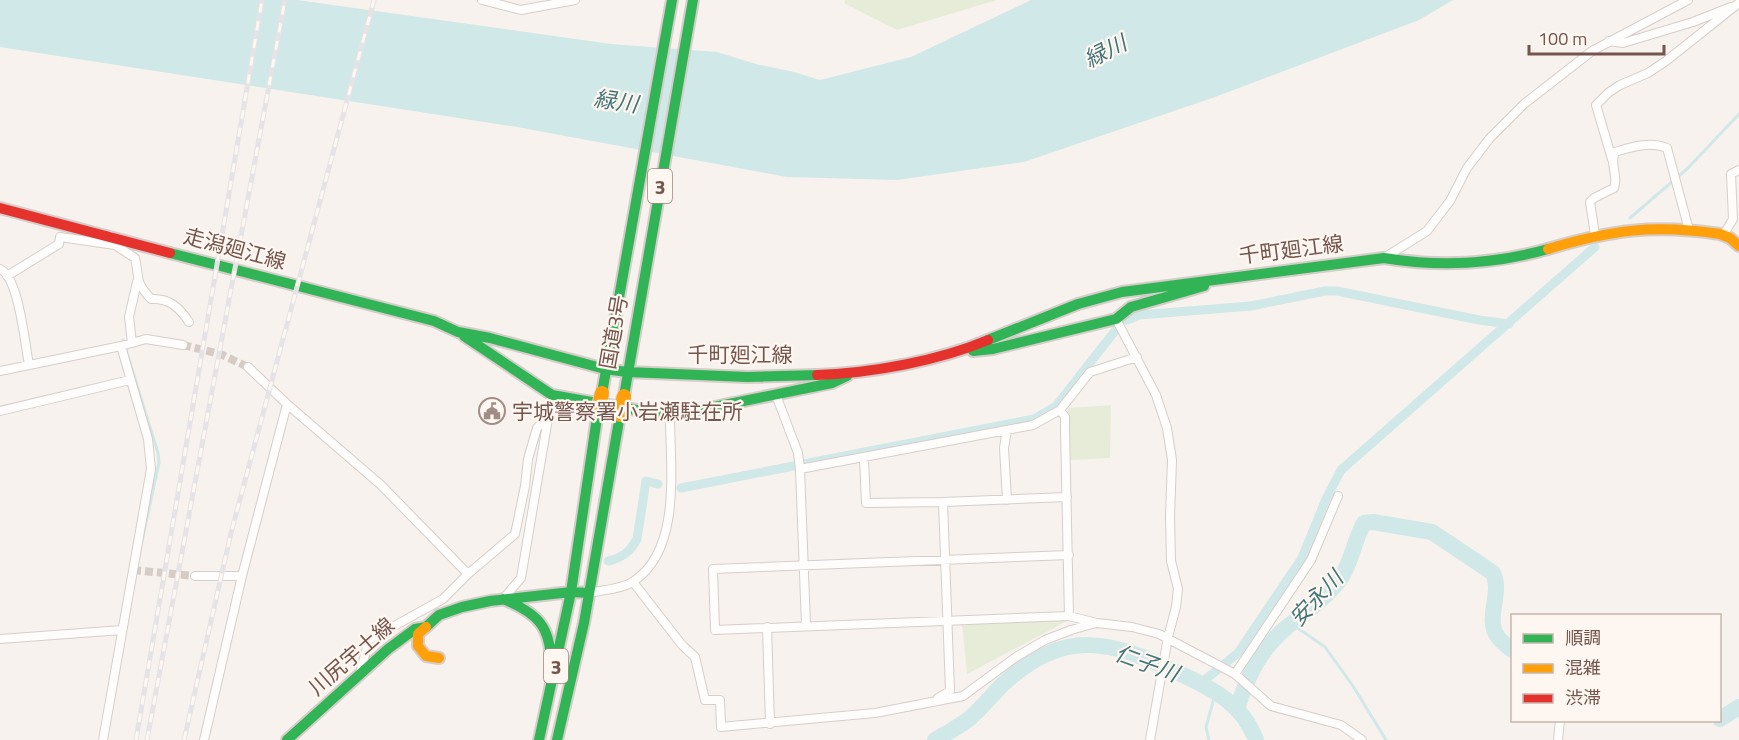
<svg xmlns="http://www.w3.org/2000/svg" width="1739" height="740" viewBox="0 0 1739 740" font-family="'Titillium Web','Noto Sans JP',sans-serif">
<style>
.green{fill:#e7ecd9}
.water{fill:#d0e8e7}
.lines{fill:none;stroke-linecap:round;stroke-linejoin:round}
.stream{stroke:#d0e8e7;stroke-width:3}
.canal{stroke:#d0e8e7;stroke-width:9}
.river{stroke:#d0e8e7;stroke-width:16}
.street-tunnel{stroke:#d6cbc5;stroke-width:8;stroke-dasharray:8 4;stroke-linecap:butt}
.street-casing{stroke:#d6ceca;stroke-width:10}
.fast-casing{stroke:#d6cdca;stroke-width:14}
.slow-casing{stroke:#d6cdca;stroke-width:14}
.jam-casing{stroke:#d6cdca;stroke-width:14}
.street{stroke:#fefdfc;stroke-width:8}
.fast{stroke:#30b455;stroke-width:10}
.slow{stroke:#ff9f0a;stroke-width:10}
.jam{stroke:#e5322d;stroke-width:10}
.rail-casing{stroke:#e5e3e5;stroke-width:5}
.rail{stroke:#fef6f0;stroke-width:3;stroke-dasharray:9;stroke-linecap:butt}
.slow-bridge-casing{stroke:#d8cfcb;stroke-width:16;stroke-linecap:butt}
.slow-bridge{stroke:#ff9f0a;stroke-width:14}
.labels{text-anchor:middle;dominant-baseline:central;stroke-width:4.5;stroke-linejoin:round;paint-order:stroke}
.shield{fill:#fef6f0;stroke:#9d867f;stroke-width:1.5}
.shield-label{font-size:20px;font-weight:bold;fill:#74564e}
.street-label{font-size:21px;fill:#74564e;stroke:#fef6f0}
.poi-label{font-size:21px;fill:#74564e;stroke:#fef6f0;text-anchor:start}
.water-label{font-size:22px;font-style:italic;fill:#437678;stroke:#fef6f0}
</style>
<rect width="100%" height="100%" fill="#f7f2ed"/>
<path class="green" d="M845 0H997L897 30 844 3Z
M1111 405 1110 458 1070 460 1068 408Z
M1071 619 967 674 962 623Z"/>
<path class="water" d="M0 0H297L611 44 717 52 756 64 794 72 820 80 911 57 1031 0H1453L1419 20 1215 97 1024 162 897 180 787 177 517 127 0 47Z"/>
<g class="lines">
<path class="stream" d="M1630 218 1688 168 1739 114
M123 340 158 453 159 463 142 541
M1292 624 1325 647 1353 686 1386 740
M1209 740 1206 727 1216 691"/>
<path class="canal" d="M1127 320 1139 315 1251 306 1325 291H1337L1479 320 1509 324
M681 488 1034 419 1056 406 1115 331
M608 561C622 558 630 552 637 539L646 481 658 484
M1201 683 1238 653 1302 558 1326 499 1341 470 1595 247"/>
<path class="river" d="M1237 709C1247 677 1260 649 1287 627 1305 613 1327 597 1341 578 1352 561 1354 540 1364 523L1373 522 1432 532 1493 573C1503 593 1484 619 1498 637 1501 642 1508 646 1512 650
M1720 719 1739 707
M935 740C947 733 959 727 970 718 982 708 991 696 1002 685 1066 626 1112 641 1183 675 1215 690 1243 705 1256 740"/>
<path class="street-tunnel" d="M183 345 220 354 248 367
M133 570 195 576"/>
<defs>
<path id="street" d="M482 0 521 10 575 0
M1609 41 1623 43 1693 22 1731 7
M1612 159 1596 105 1608 93 1620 85 1648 73 1666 61 1739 3
M1724 234 1733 219 1731 174 1739 170
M1595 235 1590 202 1594 198 1614 188C1619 176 1609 164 1615 152 1632 147 1650 141 1667 148L1689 230
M111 236 115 245 135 258C140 280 134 280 151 299 169 298 179 307 189 322
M1384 258 1427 231 1450 201 1467 168 1490 138 1524 104 1592 51 1688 0
M0 269C19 277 25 345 29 365
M7 276 59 244 60 237 115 245
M1116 319 1156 395 1167 428 1172 460 1170 517 1171 561 1178 589 1176 607 1168 637 1150 740
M132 343 129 317 137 282
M248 367 287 404 381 485 468 574
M0 371 121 346 146 339 183 345
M776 395 798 453 800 469 806 625
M1060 410 1065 417V430L1069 616
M0 411 130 380
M864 459 866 503 943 502 1067 497
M800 469 1033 425 1060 410 1090 372 1137 357
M1007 500 1004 448 1007 430
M1069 555 713 569 715 630 1069 616 1097 623 1132 627 1159 634 1235 674 1271 706 1341 725 1362 740
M195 576H242
M633 582 682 645 695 657 705 700H720L721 727 875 713 963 696 1016 657 1045 640 1071 630 1096 623
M589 593C602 590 623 589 634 581 682 549 670 466 670 416
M503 599 521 578 552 395
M767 627 770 724
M0 639 122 630
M360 673 369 640 443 599 468 574 515 534 525 486 528 459 537 428 546 419
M1235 674 1311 560 1338 496
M938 698 950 691 943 502
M103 740 151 469 148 439 121 346
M204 740 242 576 287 404
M1558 740 1560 720"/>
<path id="fast" d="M170 253 434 321 458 332 490 338 605 369 627 372 747 377 817 375
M464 336 552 395 670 416 832 383 847 376
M988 340 1078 304 1122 292 1384 258C1438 267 1495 264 1548 249
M973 351 993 349 1116 319 1131 307 1204 286
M602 393 672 0
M624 396 693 0
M503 599C537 613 551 626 551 664
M287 740 388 649 415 629 426 627 439 615 462 607 490 601 571 592 589 593
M539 740 571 592 598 411
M557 740 584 623 620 415"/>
<path id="slow" d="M1548 249C1611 230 1654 224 1720 234L1730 238 1739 246
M426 627 418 634V646L426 656 439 658"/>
<path id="jam" d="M0 208 170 253
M817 375C872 373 938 361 988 340"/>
</defs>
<use href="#street" class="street-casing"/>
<use href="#fast" class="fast-casing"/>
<use href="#slow" class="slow-casing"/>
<use href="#jam" class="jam-casing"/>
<use href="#street" class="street"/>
<use href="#fast" class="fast"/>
<use href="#slow" class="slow"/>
<use href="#jam" class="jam"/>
<defs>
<path id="rail" d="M136 740 262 0
M147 740 285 0
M184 740 231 533 374 0"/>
</defs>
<use href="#rail" class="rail-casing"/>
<use href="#rail" class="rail"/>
<defs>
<path id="slow-bridge" d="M598 411 602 393
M620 415 624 396"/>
</defs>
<use href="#slow-bridge" class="slow-bridge-casing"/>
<use href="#slow-bridge" class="slow-bridge"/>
</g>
<defs>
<symbol id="civic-ring" viewBox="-11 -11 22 22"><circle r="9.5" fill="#fef6f0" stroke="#a28d86" stroke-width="1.5"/><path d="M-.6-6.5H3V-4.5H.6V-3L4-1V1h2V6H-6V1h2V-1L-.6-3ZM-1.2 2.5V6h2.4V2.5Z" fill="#a28d86"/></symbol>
</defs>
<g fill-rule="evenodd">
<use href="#civic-ring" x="477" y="396" width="30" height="30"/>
</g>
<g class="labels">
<g class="shield">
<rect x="648" y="169" width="24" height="34" rx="4.5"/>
<rect x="544" y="649" width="24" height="34" rx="4.5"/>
</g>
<g class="shield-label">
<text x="660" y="186">3</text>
<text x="556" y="666">3</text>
</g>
<g class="street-label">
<text transform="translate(235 248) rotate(15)">走潟廻江線</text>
<text transform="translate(1291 249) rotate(-7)">千町廻江線</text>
<text transform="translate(613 332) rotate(-80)">国道3号</text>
<text x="740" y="354">千町廻江線</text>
<text transform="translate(351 656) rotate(-41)">川尻宇土線</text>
</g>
<g class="poi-label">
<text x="512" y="411">宇城警察署小岩瀬駐在所</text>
</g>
<g class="water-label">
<text transform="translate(1105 51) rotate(-27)">緑川</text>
<text transform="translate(616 101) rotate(8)">緑川</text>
<text transform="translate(1316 598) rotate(-47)">安永川</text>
<text transform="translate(1147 663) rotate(20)">仁子川</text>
</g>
</g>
<rect x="1511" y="614" width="210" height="108" fill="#fef6f0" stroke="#c7b6af" stroke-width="1.5"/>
<rect x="1523" y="634" width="30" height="9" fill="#30b455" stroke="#c7b6af" stroke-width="1.5"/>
<text x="1565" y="644" font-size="18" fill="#74564e">順調</text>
<rect x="1523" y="664" width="30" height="9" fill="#ff9f0a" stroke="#c7b6af" stroke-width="1.5"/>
<text x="1565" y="674" font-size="18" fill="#74564e">混雑</text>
<rect x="1523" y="694" width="30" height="9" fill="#e5322d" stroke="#c7b6af" stroke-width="1.5"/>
<text x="1565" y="704" font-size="18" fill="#74564e">渋滞</text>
<path d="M1529 45v9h135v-9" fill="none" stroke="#74564e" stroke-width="3"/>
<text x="1538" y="45" font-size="18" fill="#74564e" stroke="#fef6f0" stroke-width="4.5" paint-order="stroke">100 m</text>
</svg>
